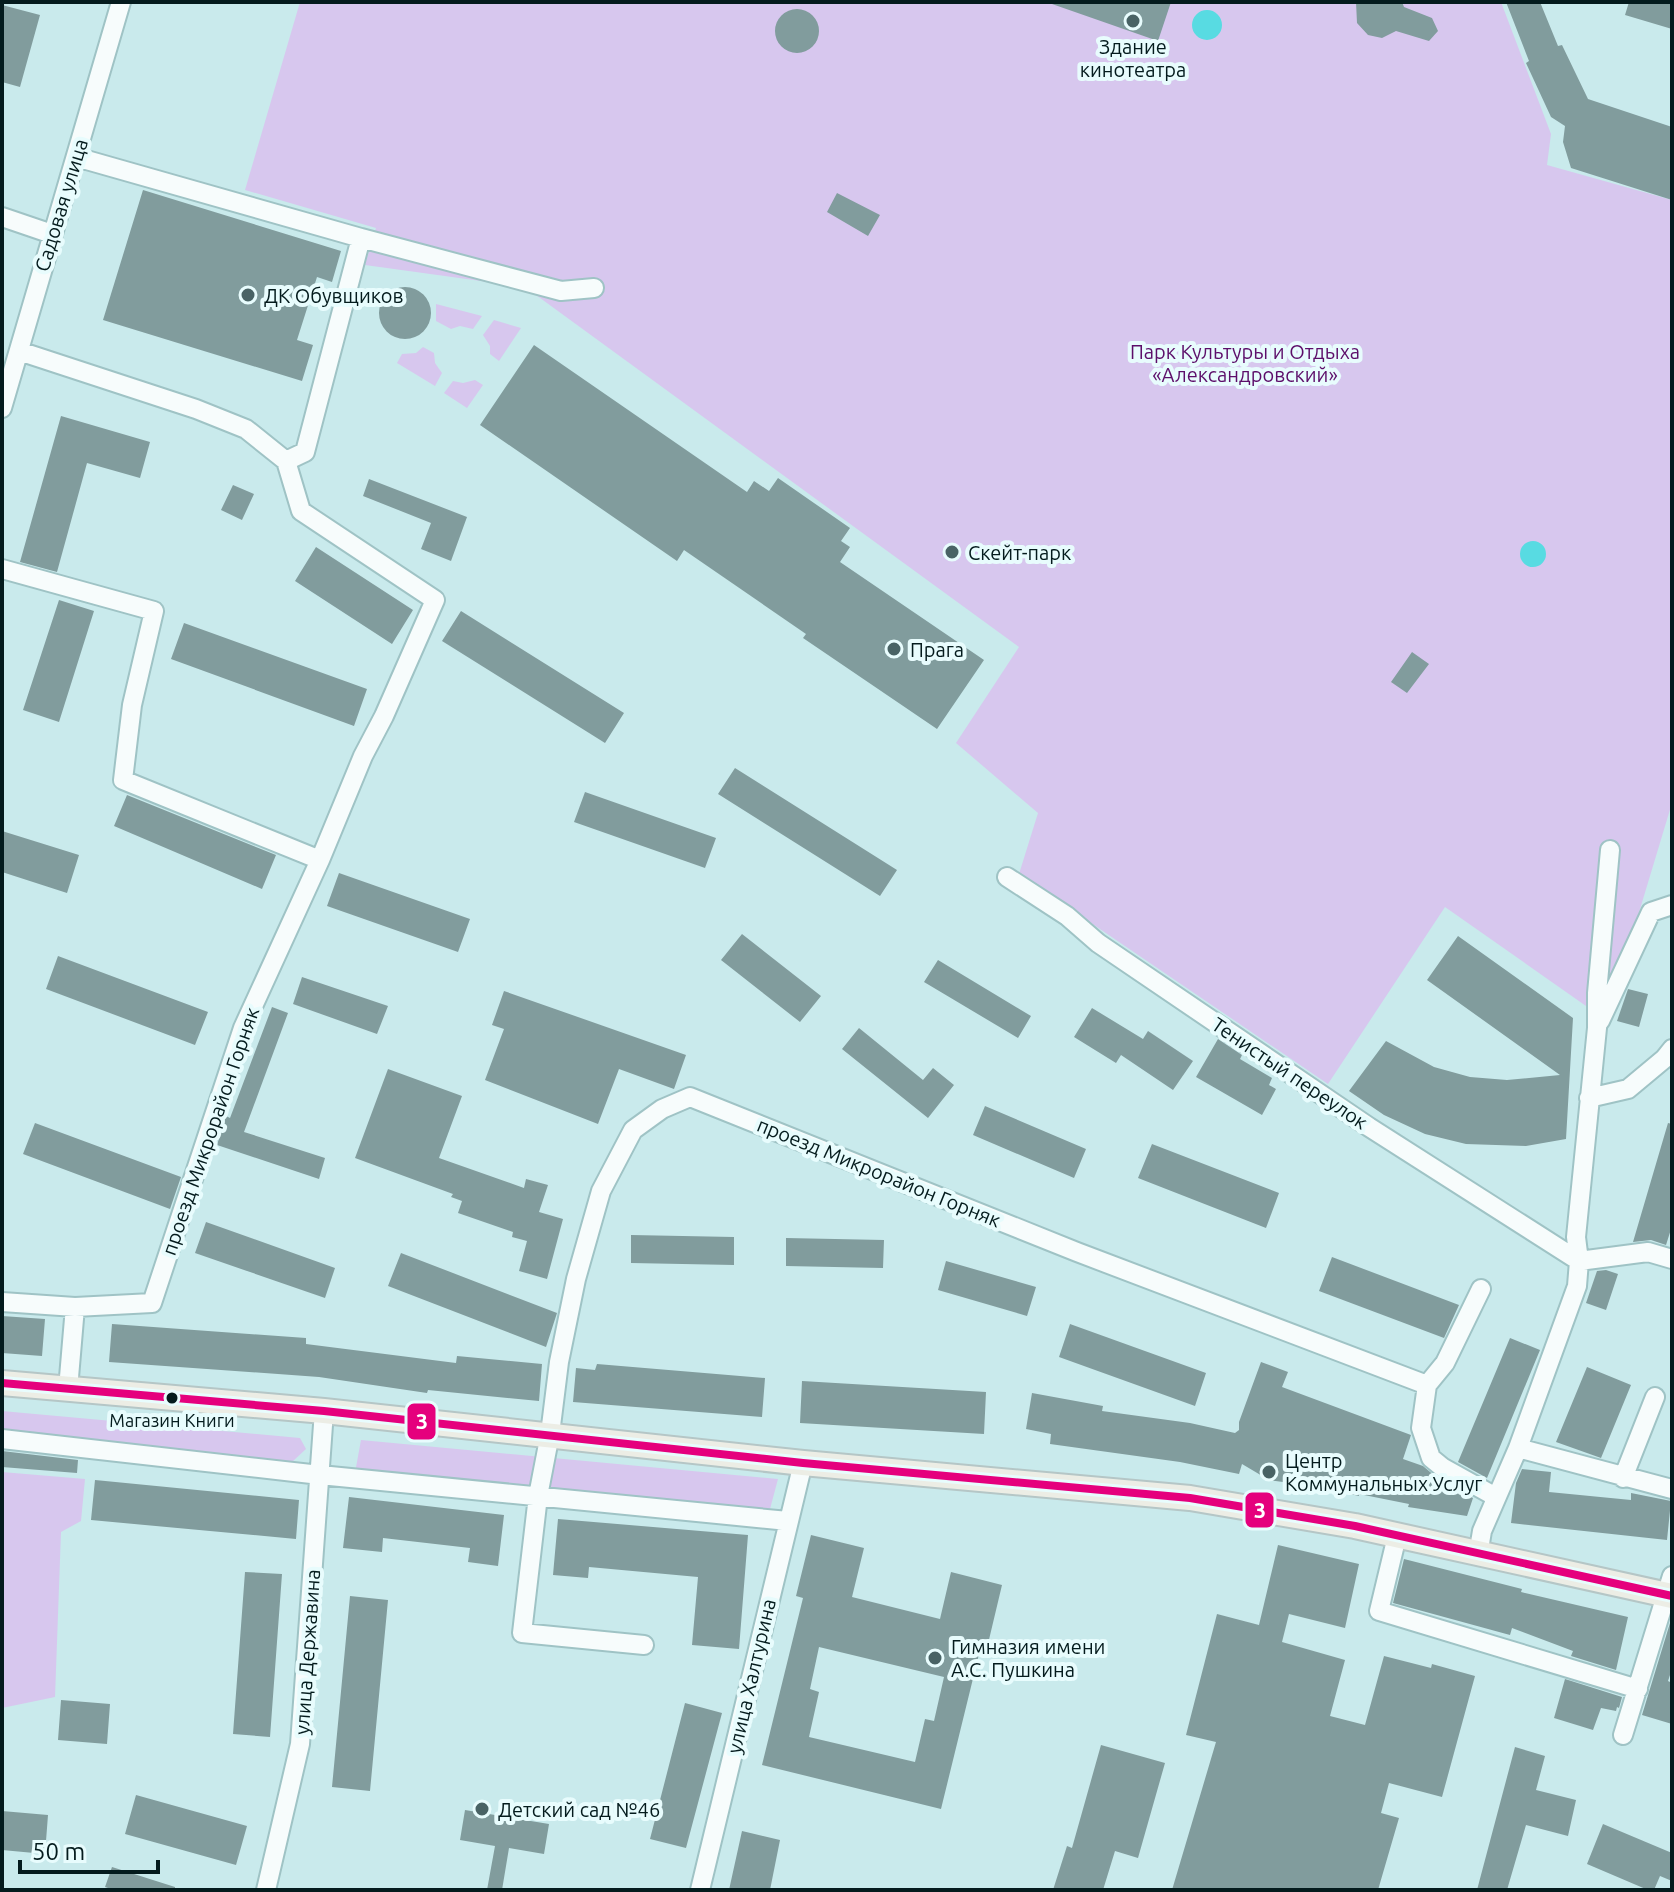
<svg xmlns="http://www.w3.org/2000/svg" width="1674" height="1892" viewBox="0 0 1674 1892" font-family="Ubuntu,sans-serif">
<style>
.green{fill:#d7c7ee}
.water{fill:#58dbe2}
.building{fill:#819c9d;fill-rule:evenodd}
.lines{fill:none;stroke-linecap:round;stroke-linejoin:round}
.minor-casing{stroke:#9fc3c5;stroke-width:22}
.major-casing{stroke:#b5c6c6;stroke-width:28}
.minor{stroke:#f7fcfc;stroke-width:18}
.major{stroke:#ecede5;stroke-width:24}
.bus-1-casing{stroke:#e8fcfd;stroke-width:14}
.bus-1{stroke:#e5007d;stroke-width:8}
.poi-dot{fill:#496365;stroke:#e8fcfd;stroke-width:3}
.bus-dot{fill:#041b1d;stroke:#e8fcfd;stroke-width:3}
.labels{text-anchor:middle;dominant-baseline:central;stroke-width:8;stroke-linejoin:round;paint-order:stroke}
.bus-label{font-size:18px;fill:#041b1d;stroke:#e8fcfd}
.poi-label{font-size:20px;fill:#041b1d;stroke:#e8fcfd;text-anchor:start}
.street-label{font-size:20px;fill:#041b1d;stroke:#e8fcfd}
.park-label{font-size:20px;fill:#5c0e6a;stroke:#e8fcfd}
.line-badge{stroke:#e8fcfd;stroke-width:3}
.badge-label{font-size:22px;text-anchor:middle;font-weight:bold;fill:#fff}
</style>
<rect width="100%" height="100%" fill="#c9eaec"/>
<path class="green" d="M300 2H1501L1551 134 1547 165 1672 200V803L1615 992 1586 1006 1445 907 1328 1084 1019 874 1038 813 956 743 1019 647 525 287 365 265 376 228 245 190Z
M436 304 482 316 473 329 460 326 451 329 436 321Z
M494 320 521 328 499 361 490 354V346L483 335Z
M423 347 434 353 435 363 442 373 435 386 397 363 402 354 416 353Z
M475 380 483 385 467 408 444 393 453 381 463 383Z
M2 1411 300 1438 306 1449 292 1462 2 1432Z
M361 1440 778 1479 770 1509 355 1473Z
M2 1472 85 1479 81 1521 61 1532 55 1697 2 1708Z"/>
<path class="water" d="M1192 25a15 15 0 1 1 30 0a15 15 0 1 1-30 0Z
M1520 554a13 13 0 1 1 26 0a13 13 0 1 1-26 0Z"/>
<path class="building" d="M1053 2H1171L1158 41 1052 4Z
M1356 2H1402L1404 7 1432 18 1438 31 1429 41 1396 31 1382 38 1368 35 1357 23Z
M1506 2H1540L1558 46 1562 45 1588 99 1672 127V200L1571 168 1563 142 1565 126 1551 117 1526 63 1529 61Z
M1629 2H1672V29L1625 15Z
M2 5 40 15 20 87 2 82Z
M775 31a22 22 0 1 1 44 0a22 22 0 1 1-44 0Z
M143 190 341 251 332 282 317 277 297 340 313 345 302 381 103 320Z
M837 193 880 215 868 236 827 212Z
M379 313a26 26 0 1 1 52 0a26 26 0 1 1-52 0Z
M534 345 747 492 754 481 769 491 778 478 850 528 841 541 850 547 840 562 984 660 937 729 803 638 806 634 684 550 677 561 480 425Z
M61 416 150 442 140 478 87 463 57 572 20 562Z
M369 479 467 517 451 561 421 549 431 523 363 496Z
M233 485 254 494 242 520 221 510Z
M316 547 413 610 392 644 295 581Z
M59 600 94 611 59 722 23 710Z
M461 611 624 713 605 743 442 641Z
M184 623 367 689 354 726 171 659Z
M1412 652 1429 664 1407 693 1391 682Z
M735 768 897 870 880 896 718 794Z
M585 792 716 838 705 868 574 822Z
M127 795 276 855 262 889 114 826Z
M2 831 79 855 67 893 2 872Z
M339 873 470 919 458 952 327 906Z
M742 934 821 996 800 1022 721 960Z
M1458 936 1573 1018 1566 1139 1526 1146 1466 1144 1425 1134 1384 1115 1349 1091 1386 1041 1434 1067 1470 1077 1507 1080 1560 1075 1427 980Z
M58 956 208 1012 195 1045 46 989Z
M938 960 1031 1016 1018 1038 924 982Z
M302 977 388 1006 377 1034 293 1004Z
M1628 989 1648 994 1639 1027 1617 1021Z
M504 991 686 1055 674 1089 619 1069 598 1124 485 1080 504 1029 492 1025Z
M272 1007 288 1013 244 1132 325 1158 319 1179 217 1145 226 1116 230 1118Z
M1092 1008 1143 1039 1148 1031 1193 1061 1173 1090 1121 1055 1116 1063 1074 1037Z
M859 1028 923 1080 933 1068 954 1085 928 1118 842 1049Z
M1218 1039 1242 1055 1240 1059 1272 1078 1269 1085 1276 1089 1262 1115 1196 1077Z
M388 1069 462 1096 439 1158 524 1188 526 1179 548 1185 539 1212 563 1219 547 1279 519 1271 527 1241 512 1237 513 1232 458 1213 462 1201 451 1197 453 1194 355 1158Z
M985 1106 1086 1149 1074 1178 973 1135Z
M35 1123 181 1177 170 1209 23 1154Z
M1668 1123 1672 1124V1226L1666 1245 1651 1240 1633 1242Z
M1152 1144 1279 1193 1266 1228 1138 1178Z
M206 1222 335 1268 325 1298 195 1253Z
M631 1235 734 1237V1265L631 1263Z
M786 1238 884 1240 883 1268 786 1266Z
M401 1253 557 1313 546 1347 388 1286Z
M1332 1257 1459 1305 1444 1338 1319 1291Z
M946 1261 1036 1287 1027 1316 938 1290Z
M1606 1270 1618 1274 1606 1310 1586 1303 1597 1271Z
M2 1316 45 1319 42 1356 2 1353Z
M112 1324 306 1338V1344L456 1363 457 1356 542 1364 539 1401 428 1390 427 1393 319 1377 109 1362Z
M1070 1324 1206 1373 1195 1406 1059 1357Z
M1510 1338 1540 1350 1487 1478 1458 1462Z
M1261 1362 1288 1372 1282 1387 1411 1435 1403 1459 1423 1466 1436 1477 1473 1498 1467 1516 1408 1507 1409 1504 1359 1494V1496L1320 1487 1269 1480 1242 1464 1239 1474 1180 1462 1050 1444 1051 1434 1026 1429 1032 1393 1103 1406 1102 1411 1190 1423 1235 1433 1239 1430V1422Z
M597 1364 765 1378 762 1417 573 1402 576 1368 595 1370Z
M1587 1367 1631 1385 1601 1458 1556 1442Z
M802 1381 986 1392 984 1434 800 1423Z
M2 1451 78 1460 77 1473 2 1467Z
M1522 1469 1551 1472 1549 1492 1631 1500V1493L1671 1501 1667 1540 1511 1523 1516 1483Z
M95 1480 299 1500 296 1539 91 1520Z
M349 1497 504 1515 498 1566 468 1562 470 1548 383 1538 382 1552 343 1548Z
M558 1519 748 1535 739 1649 692 1645 698 1577 589 1567 588 1578 553 1575Z
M811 1535 864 1548 852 1597 940 1619 951 1572 1002 1585 987 1648 981 1646 941 1809 762 1765 803 1598 796 1596ZM819 1647 944 1677 934 1721 925 1719 915 1762 809 1737 819 1692 810 1689Z
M1278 1545 1359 1564 1345 1628 1289 1614 1282 1642 1345 1660 1330 1716 1365 1725 1384 1656 1431 1668 1432 1664 1475 1676 1442 1797 1389 1783 1381 1813 1399 1818 1378 1890H1172L1216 1742 1186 1735 1217 1614 1259 1625Z
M1404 1559 1522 1589 1521 1592 1628 1617 1616 1670 1571 1656 1573 1651 1512 1628 1510 1635 1393 1603Z
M245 1572 282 1574 270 1737 233 1734Z
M350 1596 388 1600 370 1791 332 1787Z
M1670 1623 1672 1669 1668 1681 1672 1683V1724L1642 1715Z
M1565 1679 1622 1697 1619 1708 1617 1707 1616 1711 1601 1708 1593 1730 1554 1718Z
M61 1700 110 1704 107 1744 58 1740Z
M685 1703 722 1713 686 1848 650 1839Z
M1101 1745 1165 1763 1138 1858 1115 1851 1103 1890H1053L1067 1846 1072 1848Z
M1515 1747 1545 1756 1536 1790 1576 1800 1568 1836 1526 1825 1507 1890H1477Z
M136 1795 247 1826 236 1865 125 1834Z
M465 1810 549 1824 544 1854 509 1848 502 1890H487L495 1846 460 1840Z
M2 1811 48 1815 45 1854 2 1850Z
M1603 1824 1672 1853V1881L1660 1876 1654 1890H1648L1587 1864Z
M742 1831 780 1840 770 1890H729Z
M112 1867 175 1887V1890H114L105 1887Z"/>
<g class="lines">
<defs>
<path id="minor" d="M76 157 361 238
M2 217 52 234
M2 408 121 2
M286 461 305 452 361 238 561 291 594 288
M2 569 154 611 132 705 123 780 320 860
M1007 877 1067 916 1098 943 1369 1127 1579 1261 1648 1252 1672 1259
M1600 1021 1651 912 1672 905
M1589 1098 1628 1089 1664 1059 1672 1049
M1481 1289 1445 1363 1427 1385 1421 1428 1431 1458 1442 1467 1496 1497
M2 1302 75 1307 152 1303 243 1028 320 860 363 756 384 716 435 600 301 511 286 461 246 429 196 409 19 351
M68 1389 75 1307
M2 1439 320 1475 788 1521
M1518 1448 1672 1489
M1623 1478 1655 1397
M1397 1536 1379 1611 1638 1689
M1478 1555 1482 1531 1518 1448 1577 1286 1579 1261 1576 1237 1597 1028V993L1610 850
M644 1645 522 1633 538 1496 550 1434 559 1362 576 1279 601 1191 633 1130 662 1109 690 1097 1077 1252 1427 1385
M1623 1735 1672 1576
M266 1890 300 1744 324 1411
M700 1890 803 1463"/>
<path id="major" d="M2 1383 324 1411 803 1463 1190 1498 1355 1526 1672 1596"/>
</defs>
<use href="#minor" class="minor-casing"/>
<use href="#major" class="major-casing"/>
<use href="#minor" class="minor"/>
<use href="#major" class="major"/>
<defs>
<path id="bus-1" d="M2 1383 324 1411 803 1463 1190 1498 1355 1526 1672 1596"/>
</defs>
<use href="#bus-1" class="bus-1-casing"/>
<use href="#bus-1" class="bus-1"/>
</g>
<g class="poi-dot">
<circle cx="1133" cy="21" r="8"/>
<circle cx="248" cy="295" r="8"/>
<circle cx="952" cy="552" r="8"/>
<circle cx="894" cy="649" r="8"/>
<circle cx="1269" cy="1472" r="8"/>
<circle cx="935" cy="1658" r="8"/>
<circle cx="482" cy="1809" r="8"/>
</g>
<circle class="bus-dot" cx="172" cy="1398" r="7"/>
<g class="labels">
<g class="bus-label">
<text x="172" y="1420">Магазин Книги</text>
</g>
<g class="poi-label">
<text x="1133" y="46" text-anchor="middle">Здание<tspan x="1133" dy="23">кинотеатра</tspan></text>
<text x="264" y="295">ДК Обувщиков</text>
<text x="968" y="552">Скейт-парк</text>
<text x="910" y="649">Прага</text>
<text x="1285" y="1460">Центр<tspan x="1285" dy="23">Коммунальных Услуг</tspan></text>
<text x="951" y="1646">Гимназия имени<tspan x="951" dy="23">А.С. Пушкина</tspan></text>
<text x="498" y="1809">Детский сад №46</text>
</g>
<g class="street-label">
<text transform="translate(61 205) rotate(-73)">Садовая улица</text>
<text transform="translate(1290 1073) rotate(34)">Тенистый переулок</text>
<text transform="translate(210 1131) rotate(-71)">проезд Микрорайон Горняк</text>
<text transform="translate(879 1172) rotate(22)">проезд Микрорайон Горняк</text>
<text transform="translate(307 1652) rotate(-86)">улица Державина</text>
<text transform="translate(751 1676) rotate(-77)">улица Халтурина</text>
</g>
<g class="park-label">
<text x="1245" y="351">Парк Культуры и Отдыха<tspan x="1245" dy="23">«Александровский»</tspan></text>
</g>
</g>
<g class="line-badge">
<rect x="406" y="1402" width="31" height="39" rx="8" fill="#e5007d"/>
<rect x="1244" y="1491" width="31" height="38" rx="8" fill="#e5007d"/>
</g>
<g class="badge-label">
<text x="422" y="1429">3</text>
<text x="1260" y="1518">3</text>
</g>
<rect width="1674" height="1892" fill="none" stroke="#041b1d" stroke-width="8"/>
<path d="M20 1860v12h138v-12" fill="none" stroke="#041b1d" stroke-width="4"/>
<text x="32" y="1860" font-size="24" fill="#041b1d" stroke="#e8fcfd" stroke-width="6" paint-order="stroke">50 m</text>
</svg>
